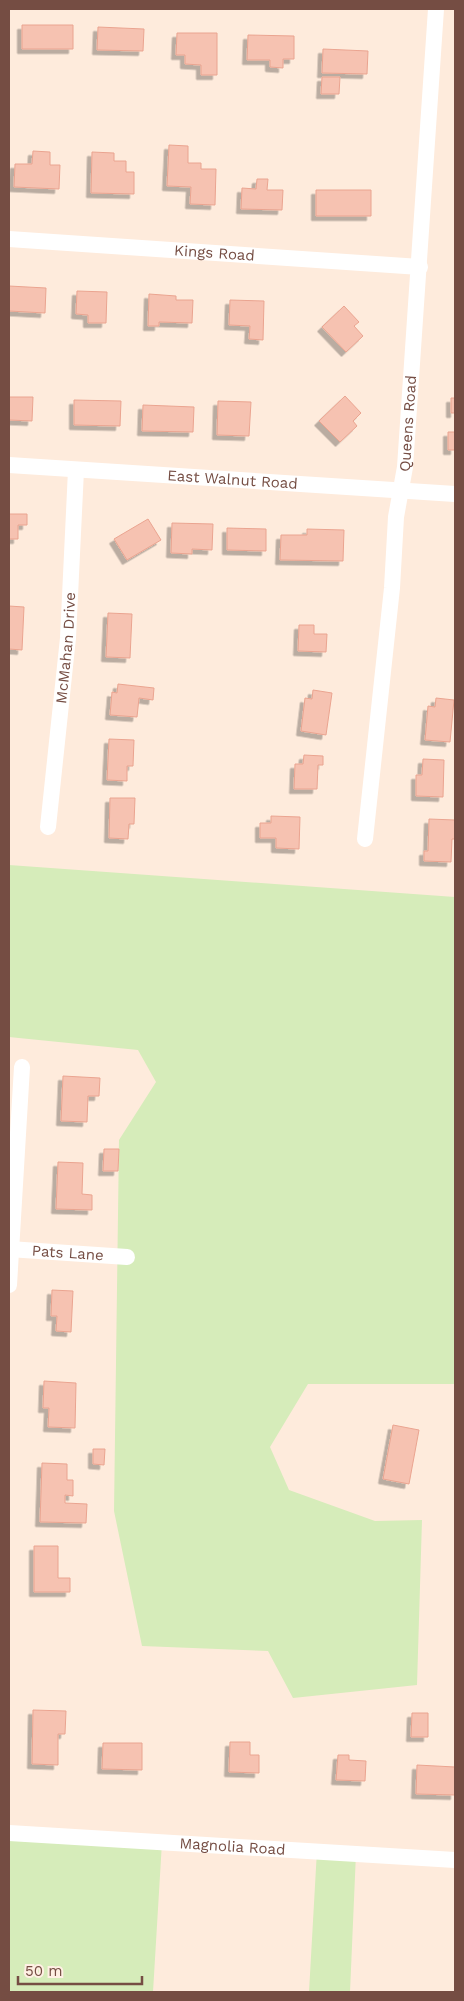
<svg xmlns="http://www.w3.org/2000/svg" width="464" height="2001" viewBox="0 0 464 2001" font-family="'Work Sans',sans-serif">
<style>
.green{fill:#d6ecba}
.building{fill:#f6c2b1;stroke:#eaa490;filter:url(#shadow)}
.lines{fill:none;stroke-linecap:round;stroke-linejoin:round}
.minor{stroke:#fff;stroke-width:16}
.labels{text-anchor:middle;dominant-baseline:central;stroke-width:4;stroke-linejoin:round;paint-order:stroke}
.street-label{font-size:15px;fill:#754d43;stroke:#fff0e4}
</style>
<defs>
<filter id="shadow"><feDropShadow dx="-4.5" dy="4.5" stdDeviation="0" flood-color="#0004"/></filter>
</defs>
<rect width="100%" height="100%" fill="#feebdc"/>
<path class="green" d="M9 865 455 897V1384H308L270 1447 289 1490 375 1521 422 1520 417 1685 293 1698 268 1651 142 1646 114 1511 119 1140 156 1082 138 1050 9 1037Z
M9 1832 162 1842 153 1992H9Z
M317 1850 356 1853 350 1992H309Z"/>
<path class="building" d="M22 25H73V49H22Z
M98 27 144 29 143 51 97 50Z
M177 33H217V75H201V65L185 64V55H176Z
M248 35 294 36V59H283V68L270 67V60H247Z
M323 49 368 51 367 74 322 73Z
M322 77H340L339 94H321Z
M169 145 188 146V163H201V169H216L215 205 190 204 191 187 167 186Z
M33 151 50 152V165H60L59 189 14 187 15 164H32Z
M92 152 114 153V161H126V172H134V194L91 193Z
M257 179H268L267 190H283L282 210 241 209 242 188 256 189Z
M316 190H371V216H316Z
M9 286 46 288 45 313 9 311Z
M77 291 107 292 106 323H88V315L76 314Z
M149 294 176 296V300H193L192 323 159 322V326H148Z
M230 300 264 301 263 340 249 339 250 326 229 325Z
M344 306 359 322 354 326 363 336 346 352 322 327Z
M345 396 361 413 353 421 357 426 340 442 319 421Z
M9 397H33L32 421 9 420Z
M451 398H455V413H451Z
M74 400 121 401 120 426 74 425Z
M218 401 251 402 249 436 217 435Z
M143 405 194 407 193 432 142 431Z
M448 432H455V450H448Z
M9 514H27V525H18V539H9Z
M148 519 161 540 127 560 114 539Z
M172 523 213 524 212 550 192 549V554L171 553Z
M227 528 266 529V551L227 550Z
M307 529 344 530 343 561 280 560 281 535H307Z
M9 606 24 607 22 650 9 649Z
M108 613 132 614 130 658 106 657Z
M299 625H314V634H327L326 652 298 651Z
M118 684 154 688 153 700 139 698 137 717 110 715 112 692 117 693Z
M313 690 332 693 326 735 301 731 305 698 312 699Z
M436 698 454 700 450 742 425 740 428 706 435 707Z
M109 739 134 740 133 766H127V781L107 780Z
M304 755 323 756V765H318L317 789H294L295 764H303Z
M423 759 444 760 443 797 416 796V775H422Z
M110 798H135L134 824H129L128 839 109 838Z
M271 816 300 817 299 849 276 848V838H260V823H271Z
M429 819 455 820V839H452L451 862 424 861V851H428Z
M63 1076 100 1078 99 1096H88L87 1122 61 1121Z
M104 1149H119L118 1171H103Z
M58 1162 83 1163 82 1194 92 1195V1210L56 1209Z
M52 1290 73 1291 71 1332 56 1331 57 1316H51Z
M44 1381 76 1383 75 1428 48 1427 49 1408H43Z
M393 1425 419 1430 409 1484 383 1479Z
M93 1449H105L104 1465 93 1464Z
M42 1463 67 1464V1480H73V1496L65 1495V1503L87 1504 86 1523 40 1522Z
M34 1546H58V1578H70V1592H34Z
M33 1710 66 1711 65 1734H58V1765L32 1764Z
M412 1713H428V1737H411Z
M230 1742H250V1755H259V1773L229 1772Z
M103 1743H142V1770L102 1769Z
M338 1755H349V1760L366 1761 365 1781 336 1780Z
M417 1765 455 1767V1795L416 1794Z"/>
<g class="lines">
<g class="minor">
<path id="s1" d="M9 239 420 267"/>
<path id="s2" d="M9 465 455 494"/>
<path id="s3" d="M48 827 68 638 76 470"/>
<path id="s4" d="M365 839 392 588 396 517 405 467 436 9"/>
<path id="s5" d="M9 1249 127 1257"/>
<path d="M9 1285 22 1067"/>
<path id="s6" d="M9 1833 455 1860"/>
</g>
</g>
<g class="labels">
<g class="street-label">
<text stroke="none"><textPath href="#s1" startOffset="206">Kings Road</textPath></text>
<text stroke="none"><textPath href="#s4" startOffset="418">Queens Road</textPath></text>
<text stroke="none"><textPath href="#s2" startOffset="224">East Walnut Road</textPath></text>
<text stroke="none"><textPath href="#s3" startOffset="180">McMahan Drive</textPath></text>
<text stroke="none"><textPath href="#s5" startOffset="59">Pats Lane</textPath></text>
<text stroke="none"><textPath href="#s6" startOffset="224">Magnolia Road</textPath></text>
</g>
</g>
<rect width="464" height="2001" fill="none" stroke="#754d43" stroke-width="20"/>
<path d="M18 1976v8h124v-8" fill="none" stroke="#754d43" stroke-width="2.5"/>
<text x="25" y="1976" font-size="15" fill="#754d43" stroke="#fff0e4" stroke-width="4" paint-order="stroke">50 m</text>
</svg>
